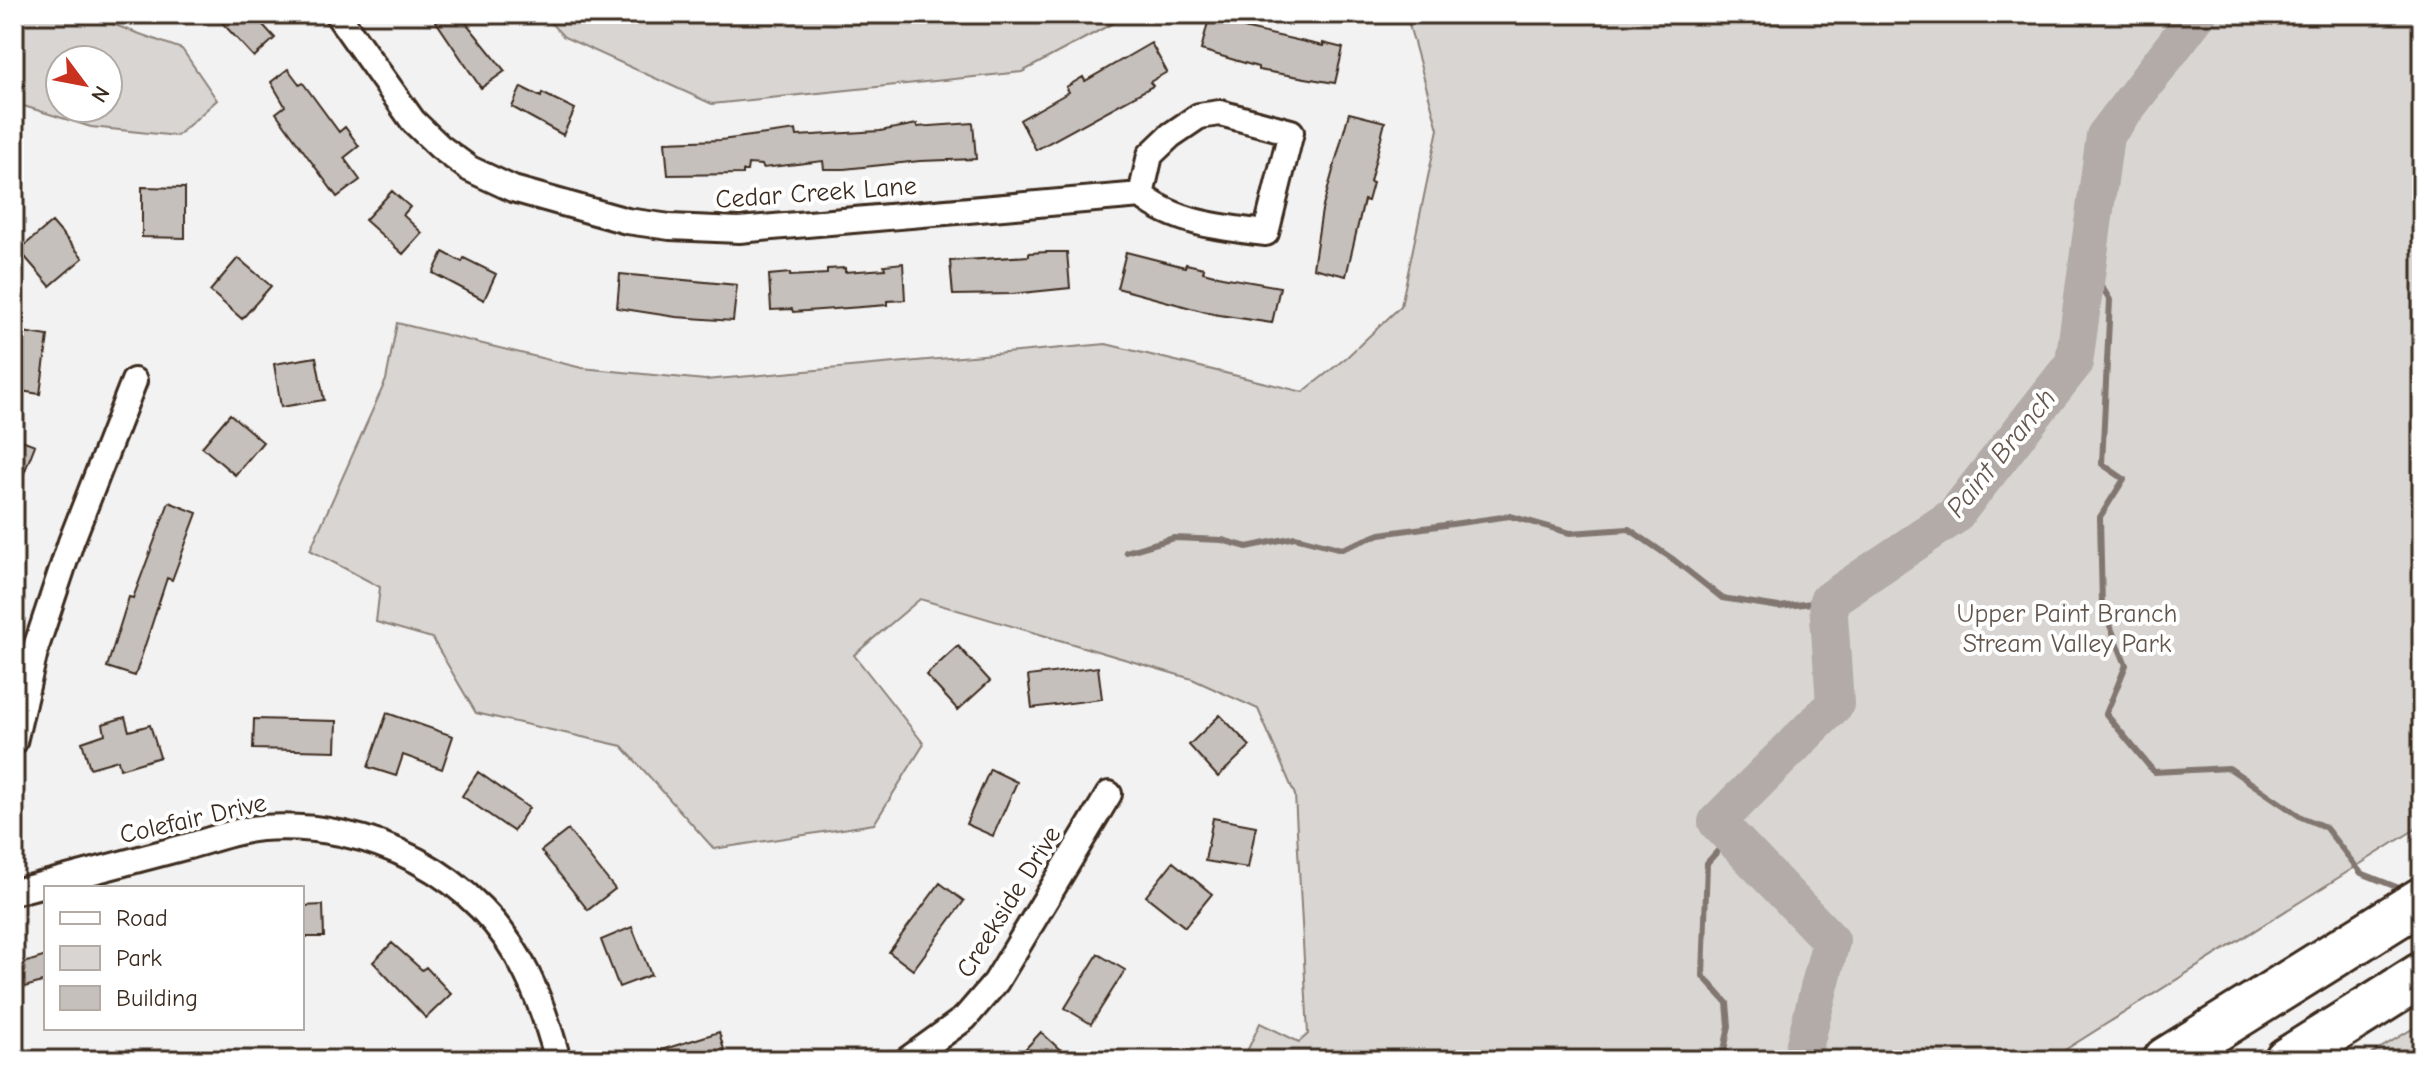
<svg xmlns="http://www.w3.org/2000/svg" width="2436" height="1074" viewBox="0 0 2436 1074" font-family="'Comic Neue',sans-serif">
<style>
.green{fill:#d8d5d2;stroke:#8a8078;stroke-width:2;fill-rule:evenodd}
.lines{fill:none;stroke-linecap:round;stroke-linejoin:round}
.stream{stroke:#827770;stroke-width:6}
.river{stroke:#b2aba7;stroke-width:38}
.building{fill:#c6c0bd;stroke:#3b2a1e;stroke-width:2}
.street-casing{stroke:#3b2a1e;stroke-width:30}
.highway-casing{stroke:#3b2a1e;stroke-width:50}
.street{stroke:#fff;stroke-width:24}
.highway{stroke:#fff;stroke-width:44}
.labels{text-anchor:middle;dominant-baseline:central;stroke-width:8;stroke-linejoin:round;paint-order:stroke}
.street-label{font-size:26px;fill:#3b2a1e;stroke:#fff}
.park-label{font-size:26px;fill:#62554b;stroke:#fff}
.water-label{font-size:28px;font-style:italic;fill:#65574e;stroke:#fff}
</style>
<rect width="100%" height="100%" fill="#f3f2f2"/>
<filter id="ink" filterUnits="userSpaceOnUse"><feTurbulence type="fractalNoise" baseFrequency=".0125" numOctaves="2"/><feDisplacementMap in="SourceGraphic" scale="16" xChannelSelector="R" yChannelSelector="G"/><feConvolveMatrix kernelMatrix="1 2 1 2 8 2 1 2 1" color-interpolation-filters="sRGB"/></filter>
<g filter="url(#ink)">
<path class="green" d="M14 14H84L182 49 217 100 177 136 91 127 14 103ZM108 60V108H60V60Z
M542 14H1130L1022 72 712 104 564 37Z
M1406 14H2422V825L2049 1060H1243L1260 1023 1299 1042 1308 1034 1295 795 1258 709 1192 679 920 599 854 655 924 744 874 824 714 849 622 746 476 713 432 638 376 622 380 587 310 550 386 380 397 323 582 368 705 380 1106 344 1303 392 1347 357 1401 306 1438 129Z
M2422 1023V1060H2361Z"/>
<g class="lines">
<path class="stream" d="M2088 264 2110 300 2102 464 2124 479 2100 517 2102 606 2126 665 2106 714 2154 772 2229 768 2301 817 2325 827 2361 873 2404 890
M1126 552 1174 538 1222 540 1247 547 1295 537 1342 549 1380 534 1510 516 1570 533 1629 529 1674 560 1722 598 1779 607 1828 601
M1722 1060 1729 1026 1727 1003 1703 976 1707 863 1731 836"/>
<path class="river" d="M1801 1060 1831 941 1717 822 1835 704 1828 601 1954 516 2074 363 2105 136 2198 14"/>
</g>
<path class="building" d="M214 14H253L275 38 254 57Z
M431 14H459L505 71 481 88Z
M1209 18 1248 29 1323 46V43L1343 48 1335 83 1258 70V67L1201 50Z
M1151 43 1167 72 1150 82 1153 86 1036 150 1020 120 1069 92 1066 87 1083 77 1085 81Z
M288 69 300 85 303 83 339 132 345 127 359 146 344 158 360 180 337 197 276 113 285 106 271 82Z
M521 87 541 97 542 93 575 109 563 135 512 107Z
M1349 113 1385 122 1370 182 1373 183 1368 201 1364 200 1346 276 1313 268 1322 210Z
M973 123 976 159 920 161 844 169H824L823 161 763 168 762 165 748 164 747 171H743V174L668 175 665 142 721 140 796 130 797 136 880 131 917 124V127Z
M142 187 185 188V238L142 237Z
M392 191 410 207 403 215 422 233 403 254 365 220Z
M52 222 83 258 50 286 19 250Z
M443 252 462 262 464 258 496 274 484 300 433 273Z
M1048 252H1067L1070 288 1012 294 953 295 950 261 1029 256V253Z
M1126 252 1185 267 1186 264 1204 268 1203 272 1222 277 1280 287 1272 323 1213 314 1117 288Z
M238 258 271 286 242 319 210 291Z
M903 263 905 300 887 301V305L848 308 793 312 792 309 771 310 769 275 790 273V276L827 274V269L845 268V272L885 269 884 265Z
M620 274 737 285 733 321 676 317 617 308Z
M17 331 48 336 40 394 14 390Z
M316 357 324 400 281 407 274 364Z
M230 414 263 442 235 475 202 447Z
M14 437 35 445 15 496H14Z
M169 502 197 513 172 580 167 578 135 676 107 667 129 597 133 598Z
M958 646 990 681 958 710 926 675Z
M1098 667 1102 699 1032 708 1028 676Z
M387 713 453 736 442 769 403 755 396 776 368 767Z
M1220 715 1250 746 1218 777 1189 745Z
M125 717 129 731 150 725 160 757 120 769 118 760 90 768 82 742 105 734 103 724Z
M254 719 337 721 336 751 253 749Z
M990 769 1017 782 993 836 966 824Z
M478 772 529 808 513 831 462 796Z
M1213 818 1256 826 1248 868 1205 861Z
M568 830 615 889 588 910 541 851Z
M1173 862 1212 894 1185 927 1146 896Z
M940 883 964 901 913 970 889 952Z
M323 905 324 937H302V906Z
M632 927 651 975 619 987 601 940Z
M392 943 422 970 426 967 451 994 426 1018 373 962Z
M1098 954 1125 970 1091 1024 1065 1008Z
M46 956V981L14 990V966Z
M719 1032 727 1060H643L642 1056Z
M1041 1032 1071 1060H1015Z"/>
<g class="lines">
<defs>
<path id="street" d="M337 14 413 121 440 147 470 169 513 189 627 221 670 227 739 230 1141 195C1175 223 1222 228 1266 233L1291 132 1220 113 1199 116 1171 135 1150 155 1141 195
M14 742 36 647 71 542 134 381
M14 892C71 877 128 862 185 847 209 841 236 830 261 828 370 820 479 874 527 974 541 1002 550 1031 558 1060
M907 1060 965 1018 996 982 1109 794"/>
<path id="highway" d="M2166 1060 2422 900
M2287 1060 2422 975"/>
</defs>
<use href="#street" class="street-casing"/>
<use href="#highway" class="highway-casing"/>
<use href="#street" class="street"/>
<use href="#highway" class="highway"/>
</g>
</g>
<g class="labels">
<g class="street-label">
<text transform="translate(816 193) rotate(-4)">Cedar Creek Lane</text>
<text transform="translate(193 819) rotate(-13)">Colefair Drive</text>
<text transform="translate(1009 902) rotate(-58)">Creekside Drive</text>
</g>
<g class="park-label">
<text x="2067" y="614">Upper Paint Branch<tspan x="2067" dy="30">Stream Valley Park</tspan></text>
</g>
<g class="water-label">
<text transform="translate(2001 453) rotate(-51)">Paint Branch</text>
</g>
</g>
<rect width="2436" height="1074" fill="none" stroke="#fff" stroke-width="48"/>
<rect x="24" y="24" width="2388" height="1026" fill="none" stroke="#3b2a1e" stroke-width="3" filter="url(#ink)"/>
<rect x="44" y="886" width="260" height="144" fill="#ffffff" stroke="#b1aaa5" stroke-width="2"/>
<rect x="60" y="912" width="40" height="12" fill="#ffffff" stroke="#b1aaa5" stroke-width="2"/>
<text x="116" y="926" font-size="24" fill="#3b2a1e">Road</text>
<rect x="60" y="946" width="40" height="24" fill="#d8d5d2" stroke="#b1aaa5" stroke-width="2"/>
<text x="116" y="966" font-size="24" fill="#3b2a1e">Park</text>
<rect x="60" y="986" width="40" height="24" fill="#c6c0bd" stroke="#b1aaa5" stroke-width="2"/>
<text x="116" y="1006" font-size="24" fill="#3b2a1e">Building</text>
<g transform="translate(84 84) rotate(122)"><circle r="38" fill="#ffffff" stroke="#b1aaa5" stroke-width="2"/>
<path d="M0-6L14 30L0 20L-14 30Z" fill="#c8321e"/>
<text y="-12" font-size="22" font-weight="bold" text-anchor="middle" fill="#3b2a1e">N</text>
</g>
</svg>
